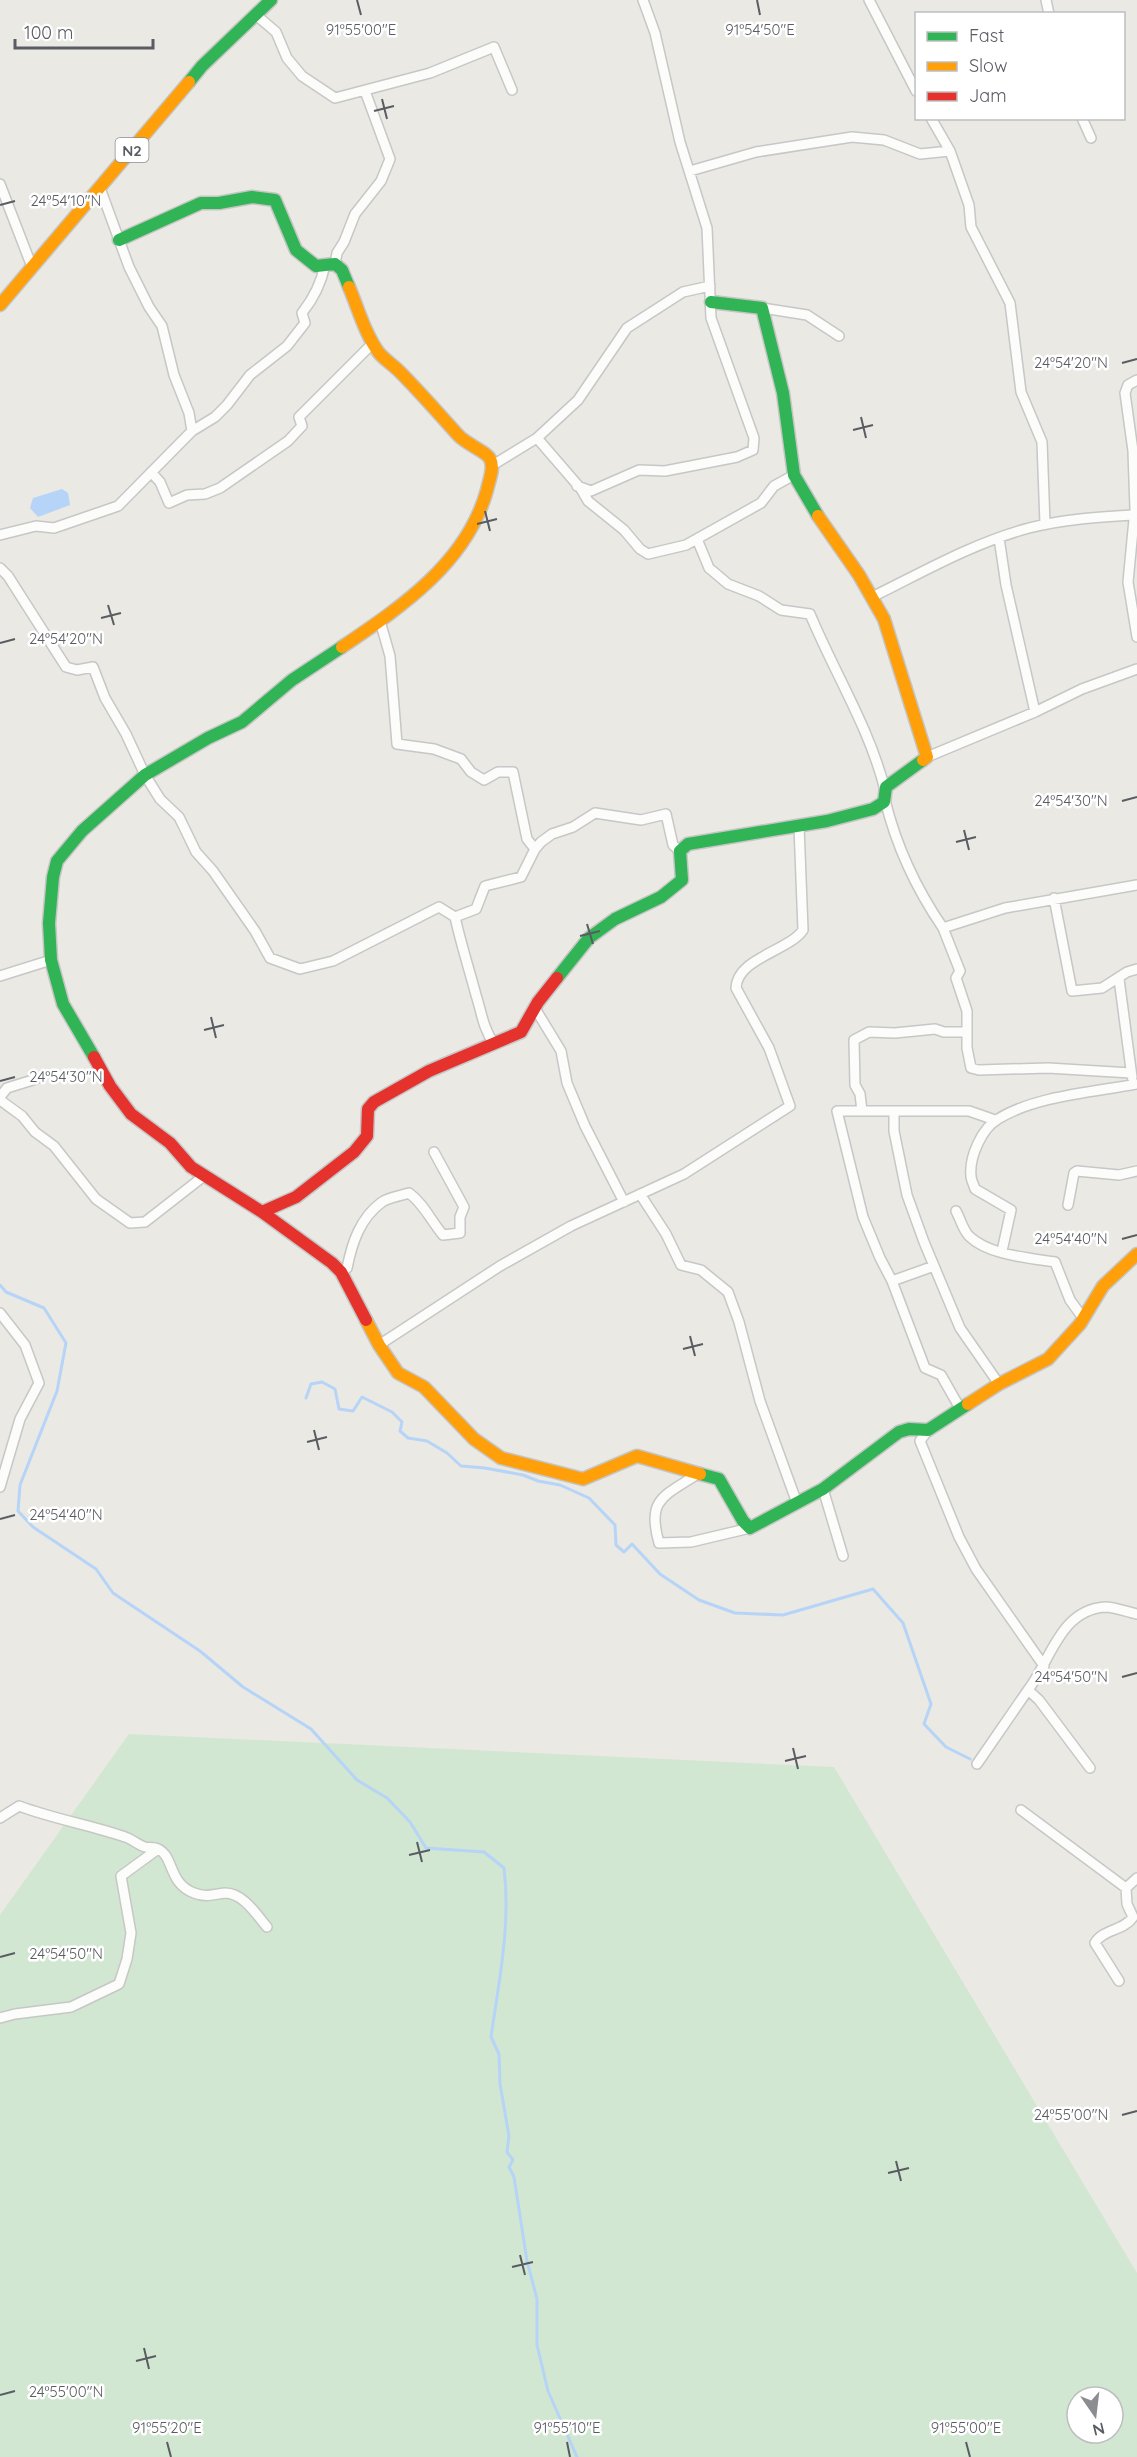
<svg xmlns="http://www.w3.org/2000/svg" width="1137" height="2457" viewBox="0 0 1137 2457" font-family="Quicksand,sans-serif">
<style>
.green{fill:#d1e7d1;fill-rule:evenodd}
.water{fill:#b6d4f7}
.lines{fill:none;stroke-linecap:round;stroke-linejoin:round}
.stream{stroke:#b6d4f7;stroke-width:3}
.street-casing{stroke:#c6c7c6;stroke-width:12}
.fast-casing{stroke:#c5c5c5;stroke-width:15}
.slow-casing{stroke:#c5c5c5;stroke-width:15}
.jam-casing{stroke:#c5c5c5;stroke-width:15}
.street{stroke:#fcfcfb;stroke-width:9}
.fast{stroke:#30b455;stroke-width:12}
.slow{stroke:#ff9f0a;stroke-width:12}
.jam{stroke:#e5322d;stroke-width:12}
.ticks{fill:none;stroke:#595c62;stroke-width:2}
.labels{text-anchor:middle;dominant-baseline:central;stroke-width:5;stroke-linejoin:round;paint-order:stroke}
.shield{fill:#fff;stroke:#8b8d91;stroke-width:1.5}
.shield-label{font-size:15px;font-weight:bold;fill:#595c62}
.ticks-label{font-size:15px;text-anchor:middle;fill:#595c62;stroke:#fff;stroke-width:5;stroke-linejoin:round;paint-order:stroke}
</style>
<rect width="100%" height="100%" fill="#eae9e4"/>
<path class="green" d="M129 1734 834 1767 1137 2273V2457H0V1915ZM1077 2397H1113V2433H1077Z"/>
<path class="water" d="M62 489 68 493 70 505 38 517 30 508 33 498Z"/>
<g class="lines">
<path class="stream" d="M0 1285 6 1292 44 1308 66 1343 57 1391 20 1485 18 1511 33 1527 96 1569 113 1593 200 1651 243 1687 311 1729 357 1780 387 1798 410 1822 426 1848 484 1852 504 1868C511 1924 499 1981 491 2037L499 2054 500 2084 509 2136 507 2152 513 2160 509 2167 514 2177 527 2261 537 2299V2345L548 2391 577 2457
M306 1398 311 1384 322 1382 335 1389 339 1409 353 1411 362 1397 392 1412 402 1422 400 1431 408 1438 427 1441 447 1453 461 1466 485 1468 523 1475 538 1481 560 1485 589 1498 615 1525 616 1545 624 1552 632 1544 660 1574 699 1600 735 1613 783 1615 873 1589 903 1623 931 1704 924 1724 946 1747 970 1759"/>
<defs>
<path id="street" d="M869 0 916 91
M1046 0 1049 14
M256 15 276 32 287 58 302 76 335 98 430 73 494 47 512 90
M931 118 950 151 969 205 971 227 1010 303 1021 392 1042 442 1045 524
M1082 118 1091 138
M690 171 756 152 852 137 884 140 920 154 950 151
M0 184 32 267
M335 264 337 253 344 242 355 214 381 181 390 159 365 91
M762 308 807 315 839 336
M1137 380 1128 385 1125 393 1133 451 1135 509 1128 582 1137 637
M192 431 215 417 227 405 250 375 287 346 305 323 302 313C314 298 321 284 325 265
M537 438 581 489 588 501 624 530 640 549 648 554 686 545 761 503 774 486 794 475
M493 465 537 438 578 400 627 328 683 292 710 286
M151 472 160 482 169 503 187 495 205 494 220 488 288 441 302 426 299 417 373 343
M577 486 591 491 639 470 665 471 737 457 753 450 754 438 711 318 707 228 680 142 655 33 643 0
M0 535 36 526 54 528 118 506 192 431 189 413 174 375 162 326 149 307 129 267 100 188
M999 538 1006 585 1035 712
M697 539 709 568 728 584 759 596 781 610 810 614C834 672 870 729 885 790
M0 568 8 576 66 667 77 670 93 667 105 698 126 734 145 775 160 799 179 817 196 852 213 871 255 931 270 958 300 969 333 961 439 907 455 917
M872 597C923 572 973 543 1029 528 1063 519 1099 517 1134 515
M380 621 390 656 397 744 434 749 461 759 471 772 484 780 498 772H513L527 839 535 849
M927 757 1035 712 1082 689 1137 669
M885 800C896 845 917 890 943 928L1005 908 1137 885
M1054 898 1072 991 1102 988 1127 972 1137 969
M943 928 960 971 956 978 967 1011V1032
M0 976 51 960
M1119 979 1132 1077
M536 1010 561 1051 567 1083 585 1126 624 1202
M494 1044C483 1028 482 1014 476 995 469 969 461 944 455 917L476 909 485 886 521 877 535 849 541 842 552 834 573 827 595 813 641 820 666 814 673 845 680 851
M0 1097 7 1088 36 1079
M0 1100 22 1116 35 1132 54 1146 96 1199 130 1223 145 1222 204 1176
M862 1111 860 1094 855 1085 854 1040 869 1032 895 1033 935 1029 944 1032H967V1048L971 1068 979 1070 1048 1068 1131 1073
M894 1111V1131L907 1195 924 1242 960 1328 999 1384
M640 1194 666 1234 681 1265 701 1270 728 1292 739 1322 760 1401 797 1503
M1068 1205 1074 1173 1077 1171 1119 1175 1137 1171
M956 1211C960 1218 963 1230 969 1236 988 1255 1029 1258 1055 1262L1070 1300 1083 1318
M1002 1251 1011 1210 975 1189C974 1185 971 1180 971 1176 969 1157 982 1128 998 1119 1035 1096 1094 1092 1137 1084
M341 1272 347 1268C352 1243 360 1218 382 1202 389 1197 400 1196 409 1193 424 1204 431 1221 443 1235L460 1233V1217L464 1207 434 1152
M892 1281 934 1266
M0 1313 25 1345 39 1383 20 1419 0 1487
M379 1345 500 1266 571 1226 684 1174 790 1106 769 1048 736 988C737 958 789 951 803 930L799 826
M961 1410 941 1375 925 1368 892 1281 880 1258 863 1217 837 1111H969L995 1120
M928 1430 920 1441 959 1537 976 1569 1044 1666
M699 1473C665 1496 646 1498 659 1543L691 1542 750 1528
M823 1489 843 1556
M977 1764 1028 1690
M1090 1768 1039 1700 1028 1690C1051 1660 1060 1610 1105 1607 1115 1607 1127 1612 1137 1614
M1021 1810 1126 1888 1137 1878
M0 1818 19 1806C54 1819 90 1825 125 1837 132 1839 138 1845 145 1847 149 1848 154 1847 158 1849 174 1856 168 1883 194 1893 206 1898 214 1894 225 1893 243 1893 256 1914 267 1927
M1119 1981 1095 1943C1103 1929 1124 1931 1133 1917L1127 1904 1126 1888
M0 2018 15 2014 71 2007 119 1984 127 1959 131 1933 121 1876 158 1849"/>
<path id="fast" d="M189 82 202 66 271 0
M119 240 201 203H219L252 197 275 200 296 250 316 266 335 264 342 270 349 287
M711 302 762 308 783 393 794 475 818 516
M557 978 589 938 615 919 661 897 682 880 680 851 688 844 827 821 873 809 884 802 886 787 923 760
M94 1057 63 1004 51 960 49 923 53 877 57 861 82 831 145 775 208 738 242 722 292 680 342 647
M700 1474 719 1479 743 1521 750 1528 823 1489 899 1432 909 1429 928 1430 968 1404"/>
<path id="slow" d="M0 305 189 82
M818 516 859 575 884 619 927 757 923 760
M342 647C401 607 467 563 487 490 489 480 495 468 490 459 487 452 466 444 458 435 439 414 420 392 399 371 393 365 385 360 379 353 365 334 358 308 349 287
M366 1320 379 1345 398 1373 424 1387 474 1439 501 1458 583 1479 637 1456 700 1474
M968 1404 999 1384 1048 1359 1080 1324 1103 1286 1137 1254"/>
<path id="jam" d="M94 1057 110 1086 131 1114 170 1143 191 1167 262 1212 332 1263 341 1272 366 1320
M262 1212 296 1197 354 1152 367 1136 368 1109 374 1102 429 1071 521 1032 538 1002 557 978"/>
</defs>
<use href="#street" class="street-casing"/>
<use href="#fast" class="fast-casing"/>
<use href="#slow" class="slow-casing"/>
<use href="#jam" class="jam-casing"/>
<use href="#street" class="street"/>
<use href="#fast" class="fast"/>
<use href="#slow" class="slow"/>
<use href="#jam" class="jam"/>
</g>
<path class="ticks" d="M357 0 361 15M757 0 760 15M382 99 387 119M374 111 394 106M0 205 15 201M1122 363 1137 359M861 417 866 438M853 430 873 425M485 511 490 531M477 524 497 519M108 605 114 625M101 618 121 613M0 643 15 639M1122 801 1137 797M964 830 969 850M956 842 976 837M587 924 593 944M580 936 600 931M211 1017 216 1038M204 1030 224 1025M0 1081 15 1077M1122 1239 1137 1235M690 1336 695 1356M683 1349 703 1344M314 1430 319 1450M307 1442 327 1437M0 1519 15 1515M1122 1677 1137 1673M793 1748 798 1769M785 1761 806 1756M417 1842 422 1862M409 1855 430 1850M0 1957 15 1953M1122 2115 1137 2111M896 2161 901 2181M888 2173 909 2168M520 2255 525 2275M512 2267 533 2262M144 2348 149 2369M136 2361 156 2356M0 2395 15 2391M167 2442 171 2457M567 2442 570 2457M966 2442 970 2457"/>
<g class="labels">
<rect class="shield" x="115.5" y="138" width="33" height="24" rx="4.5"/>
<g class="shield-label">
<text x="132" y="150">N2</text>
</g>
</g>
<g class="ticks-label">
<text x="361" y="35">91°55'00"E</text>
<text x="760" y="35">91°54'50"E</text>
<text x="66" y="206">24°54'10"N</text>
<text x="1071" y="368">24°54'20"N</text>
<text x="66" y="644">24°54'20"N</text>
<text x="1071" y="806">24°54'30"N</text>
<text x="66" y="1082">24°54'30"N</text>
<text x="1071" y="1244">24°54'40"N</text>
<text x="66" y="1520">24°54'40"N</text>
<text x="1071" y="1682">24°54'50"N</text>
<text x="66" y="1959">24°54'50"N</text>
<text x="1071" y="2120">24°55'00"N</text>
<text x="66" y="2397">24°55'00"N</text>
<text x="167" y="2433">91°55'20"E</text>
<text x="567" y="2433">91°55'10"E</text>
<text x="966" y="2433">91°55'00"E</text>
</g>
<rect x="915" y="12" width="210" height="108" fill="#ffffff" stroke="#bdbec0" stroke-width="1.5"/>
<rect x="927" y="32" width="30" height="9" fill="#30b455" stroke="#bdbec0" stroke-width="1.5"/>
<text x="969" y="42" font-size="18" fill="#595c62">Fast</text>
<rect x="927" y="62" width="30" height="9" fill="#ff9f0a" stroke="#bdbec0" stroke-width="1.5"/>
<text x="969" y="72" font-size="18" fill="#595c62">Slow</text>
<rect x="927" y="92" width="30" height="9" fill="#e5322d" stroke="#bdbec0" stroke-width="1.5"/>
<text x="969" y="102" font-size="18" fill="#595c62">Jam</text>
<g transform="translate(1095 2415) rotate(166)"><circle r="28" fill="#ffffff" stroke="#bdbec0" stroke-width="1.5"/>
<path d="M0-4.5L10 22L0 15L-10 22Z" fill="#8c8d90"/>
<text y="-9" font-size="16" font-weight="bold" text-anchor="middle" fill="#595c62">N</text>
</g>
<path d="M15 39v9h138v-9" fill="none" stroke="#595c62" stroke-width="3"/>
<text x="24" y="39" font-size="18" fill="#595c62" stroke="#ffffff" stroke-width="4.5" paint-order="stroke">100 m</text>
</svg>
